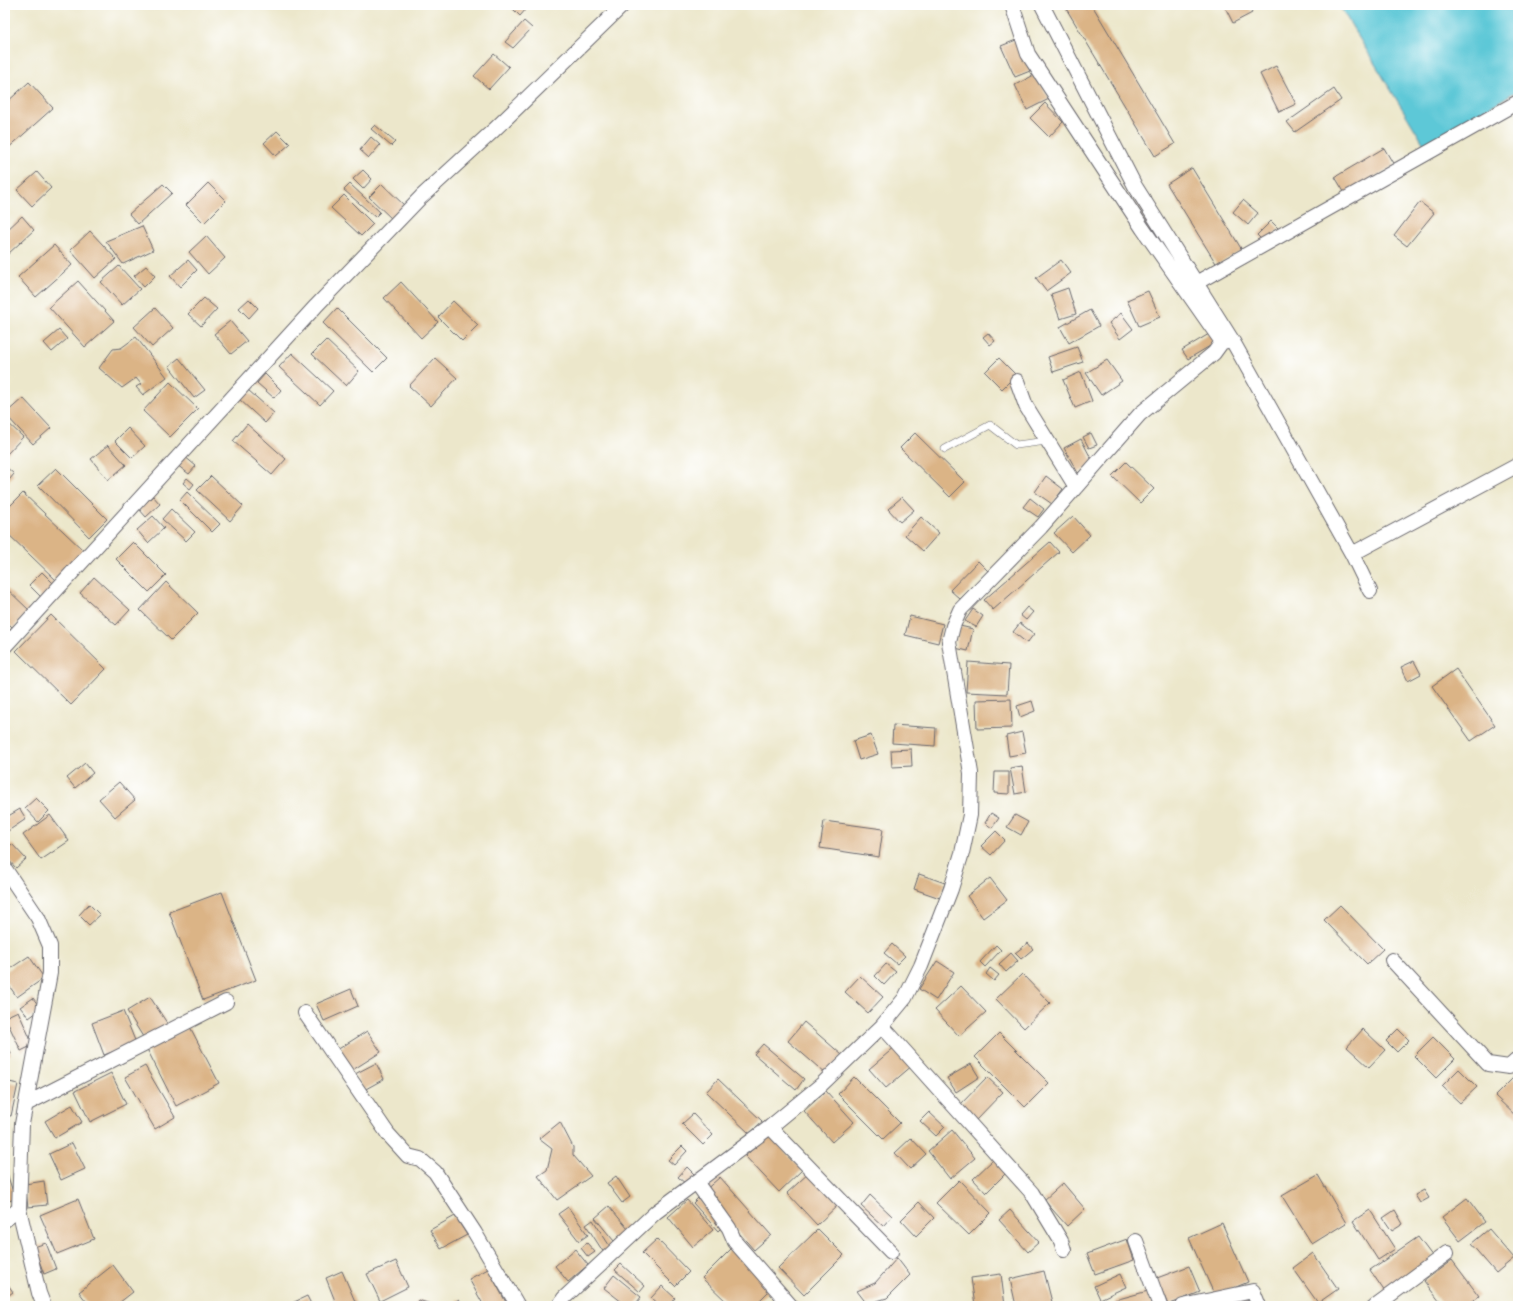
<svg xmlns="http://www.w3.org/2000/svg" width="1523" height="1311" viewBox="0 0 1523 1311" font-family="'IM FELL Double Pica',serif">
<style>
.water{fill:#5dc8d7;stroke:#407589}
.building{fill:#dbb486}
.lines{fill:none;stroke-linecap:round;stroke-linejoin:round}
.service-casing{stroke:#69676d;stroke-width:8}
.minor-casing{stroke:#69676d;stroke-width:16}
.service{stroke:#fff;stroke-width:7}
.minor{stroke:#fff;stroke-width:14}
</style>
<rect width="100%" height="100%" fill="#fff"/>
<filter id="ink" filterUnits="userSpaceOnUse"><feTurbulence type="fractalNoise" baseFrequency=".025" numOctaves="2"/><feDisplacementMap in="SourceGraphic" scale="8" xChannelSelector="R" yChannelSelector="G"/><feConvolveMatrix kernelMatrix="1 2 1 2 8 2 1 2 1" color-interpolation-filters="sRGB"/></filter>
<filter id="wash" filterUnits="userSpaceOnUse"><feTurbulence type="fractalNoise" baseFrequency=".012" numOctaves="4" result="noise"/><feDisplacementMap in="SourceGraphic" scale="16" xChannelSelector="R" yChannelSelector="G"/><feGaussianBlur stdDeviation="0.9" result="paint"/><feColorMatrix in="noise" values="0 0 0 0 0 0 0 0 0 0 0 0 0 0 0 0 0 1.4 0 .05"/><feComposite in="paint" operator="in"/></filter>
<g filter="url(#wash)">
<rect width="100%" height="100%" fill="#ece7cb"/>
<path class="water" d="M1339 5H1518V90L1425 146Z"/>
<g id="blocks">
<path class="building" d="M509 5H522L526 9 520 16Z
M1064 5H1092L1175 144 1155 156Z
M1224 5H1248L1252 13 1233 23Z
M524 21 532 28 513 48 505 42Z
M1016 40 1030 71 1015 77 1001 46Z
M494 54 509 67 489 89 474 76Z
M1276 66 1296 104 1279 112 1260 74Z
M1036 74 1049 99 1027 110 1015 85Z
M29 82 53 108 5 151V104Z
M1334 89 1341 100 1295 132 1287 122Z
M1045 103 1063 122 1049 137 1030 118Z
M375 125 395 142 391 146 371 129Z
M277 131 290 144 276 156 264 143Z
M371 137 380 145 369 158 360 150Z
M1384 148 1394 165 1346 195 1335 177Z
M1192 168 1242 250 1217 265 1167 184Z
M363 170 372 179 363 189 353 179Z
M37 172 51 188 32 206 17 190Z
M208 183 226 201 204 223 186 205Z
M163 184 172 193 138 224 129 214Z
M350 184 380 212 375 217 344 190Z
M382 184 406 207 393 220 369 197Z
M344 195 373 224 361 236 331 208Z
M1243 200 1258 213 1248 225 1233 212Z
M1420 202 1434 213 1407 246 1394 236Z
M22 216 34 230 8 254 5 251V232Z
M1271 221 1279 229 1265 243 1257 235Z
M142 226 153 250 123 264 106 241Z
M90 231 116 259 95 278 70 250Z
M206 236 225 258 208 274 189 252Z
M54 245 72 265 36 297 18 277Z
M188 260 197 270 180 287 170 276Z
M1061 260 1071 273 1046 291 1036 278Z
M119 266 140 289 122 305 101 282Z
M146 266 155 276 144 287 134 276Z
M78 281 114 321 85 347 49 307Z
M401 282 438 322 421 338 384 298Z
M1068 288 1076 314 1060 319 1051 294Z
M1148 291 1160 317 1139 326 1127 300Z
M204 298 217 309 201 326 188 314Z
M249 299 258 308 249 318 239 308Z
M453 301 478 325 462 341 438 317Z
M155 308 173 328 152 347 134 327Z
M337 308 387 358 373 372 323 323Z
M1090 310 1099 326 1069 343 1060 327Z
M1121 313 1133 329 1120 339 1109 323Z
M230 321 247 341 231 354 214 334Z
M59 330 67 339 52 352 44 343Z
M988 333 995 341 990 345 983 337Z
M1209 334 1215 343 1188 359 1182 350Z
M136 337 167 377 143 395 136 387 141 384 136 378 122 388 99 368 113 349 121 348Z
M326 340 359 371 346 386 312 354Z
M1077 347 1083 362 1053 372 1048 357Z
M292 353 333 391 320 405 279 367Z
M179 358 205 390 194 398 169 366Z
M435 358 457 378 431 406 409 386Z
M999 358 1016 375 1002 389 985 372Z
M1107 360 1122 381 1101 395 1086 373Z
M1081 372 1092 401 1075 408 1063 380Z
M265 374 281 390 274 398 257 383Z
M170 382 198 409 170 437 143 411Z
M248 390 274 413 265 423 239 399Z
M23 398 51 428 33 444 5 414Z
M5 420 23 437 6 455 5 454Z
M247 424 286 459 272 475 233 441Z
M128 428 145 446 132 458 115 441Z
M915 433 965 482 950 497 900 448Z
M1091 433 1097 445 1089 448 1083 437Z
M1081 439 1094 464 1078 473 1064 448Z
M108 445 126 465 108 480 91 459Z
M184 456 196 466 189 474 177 465Z
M1126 462 1154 489 1140 503 1112 476Z
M5 466 14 474 5 485Z
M56 468 107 519 89 537 38 485Z
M211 476 243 506 230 521 197 490Z
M1046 476 1063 489 1052 504 1035 492Z
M187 478 194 484 190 489 183 483Z
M187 492 220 524 212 532 180 500Z
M23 493 84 551 56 580 5 531V511Z
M153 496 160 504 146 517 139 509Z
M902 497 914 510 900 522 888 509Z
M1030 498 1044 509 1038 517 1023 507Z
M171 509 195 532 186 541 162 519Z
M153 516 164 528 148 543 137 530Z
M1073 516 1090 535 1072 552 1054 533Z
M921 517 939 533 923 551 905 535Z
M133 542 166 575 149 592 116 559Z
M1050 542 1059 552 993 610 984 600Z
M978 561 988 571 960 599 950 590Z
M42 572 56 586 43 599 29 585Z
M94 577 130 610 116 625 80 593Z
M166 582 198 613 171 640 140 610Z
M5 587 30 611 13 628 5 620Z
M1027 607 1033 612 1026 620 1020 615Z
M973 609 983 616 976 627 965 621Z
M51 615 106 669 71 705 16 651Z
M910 616 943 624 938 643 905 635Z
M1020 623 1034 634 1027 643 1013 632Z
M960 626 973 629 968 651 955 648Z
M1414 661 1421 674 1408 681 1401 667Z
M968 662 1009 665 1007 694 966 692Z
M1456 669 1495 725 1471 741 1432 686Z
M1011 699 1012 728 977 729 976 700Z
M1032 701 1035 711 1020 717 1017 706Z
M893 725 936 728 935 746 892 743Z
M1022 732 1026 753 1009 756 1006 736Z
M871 735 878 754 859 760 853 741Z
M911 749 912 766 892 767 891 750Z
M85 763 93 773 75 788 67 778Z
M1022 766 1026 792 1015 794 1010 768Z
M995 772H1009V794L994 793Z
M119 782 135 800 115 817 99 799Z
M36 798 49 811 38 822 25 808Z
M20 809 26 819 5 833V818Z
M991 813 999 818 992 828 985 823Z
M50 815 69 841 41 860 23 835Z
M1015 815 1028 822 1021 835 1007 827Z
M824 821 883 829 879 857 820 848Z
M996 831 1005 840 991 855 981 846Z
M12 844 26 859 16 868 5 856V851Z
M919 874 945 883 940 898 914 889Z
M990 878 1007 900 983 918 967 896Z
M222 892 256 980 203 1000 169 912Z
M89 904 100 915 89 925 79 915Z
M1340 905 1383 949 1367 964 1324 920Z
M1028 943 1033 949 1021 959 1015 953Z
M892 944 905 956 897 964 884 953Z
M996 945 1001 950 985 967 980 962Z
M1011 953 1018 961 1006 972 999 964Z
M29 956 44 978 17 997 5 980V972Z
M937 961 954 972 936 1000 919 989Z
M886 964 896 972 884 985 875 976Z
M990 968 999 975 994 981 986 974Z
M1022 974 1050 1003 1024 1028 996 999Z
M860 976 883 997 868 1013 845 992Z
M961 986 986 1012 959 1036 935 1010Z
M351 989 358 1006 324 1021 316 1004Z
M150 997 169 1026 145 1040 127 1011Z
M33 998 41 1009 29 1018 20 1007Z
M18 1011 33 1045 21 1051 5 1017Z
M123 1011 136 1043 104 1055 92 1023Z
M804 1022 842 1055 826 1074 788 1041Z
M190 1027 219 1083 176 1106 147 1049Z
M1363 1029 1385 1050 1369 1067 1347 1047Z
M1398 1029 1409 1040 1397 1052 1386 1041Z
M367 1031 381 1052 351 1071 337 1050Z
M999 1033 1049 1083 1025 1107 975 1057Z
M1433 1037 1455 1059 1436 1078 1414 1056Z
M5 1039 11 1054 5 1057Z
M763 1044 804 1079 796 1090 754 1054Z
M896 1046 913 1065 886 1088 869 1069Z
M376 1063 384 1079 364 1090 355 1074Z
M971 1064 979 1077 956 1092 947 1078Z
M145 1066 175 1117 155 1129 125 1077Z
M1459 1069 1477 1087 1460 1103 1442 1086Z
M111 1073 126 1104 90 1122 75 1091Z
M854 1077 900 1123 883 1139 838 1094Z
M987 1077 1003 1092 975 1121 959 1106Z
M1513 1078 1518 1083V1118L1495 1096Z
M718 1079 762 1121 750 1134 706 1092Z
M5 1081 18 1084 11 1116 5 1115Z
M826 1091 854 1122 832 1142 804 1111Z
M72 1105 82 1122 55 1138 45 1121Z
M929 1112 945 1127 936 1136 920 1121Z
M693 1114 713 1135 703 1145 682 1124Z
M560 1122 573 1147V1155L591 1176 557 1200 538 1176 547 1170 552 1149 539 1139Z
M952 1130 975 1158 950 1179 928 1151Z
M770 1135 802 1170 779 1192 745 1156Z
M911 1138 926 1154 910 1169 895 1153Z
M72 1143 85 1169 61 1180 49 1154Z
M682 1146 687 1151 674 1165 668 1160Z
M995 1158 1008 1171 986 1193 973 1179Z
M687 1167 696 1176 687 1185 678 1177Z
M810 1172 840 1203 817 1225 787 1193Z
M7 1173 15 1199 5 1202V1174Z
M1318 1175 1346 1223 1312 1244 1282 1196Z
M616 1176 630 1197 622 1203 607 1183Z
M720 1177 771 1235 754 1250 703 1192Z
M959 1180 991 1213 969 1235 936 1203Z
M44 1181 47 1205 28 1207 25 1184Z
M1063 1183 1085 1209 1067 1226 1044 1200Z
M1424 1190 1429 1198 1420 1203 1415 1195Z
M870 1195 892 1216 883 1226 861 1206Z
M698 1198 723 1226 718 1231 693 1203Z
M1467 1198 1485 1222 1460 1241 1442 1217Z
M78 1199 94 1239 57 1254 40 1215Z
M687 1200 713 1230 693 1247 668 1217Z
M919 1202 934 1218 916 1236 901 1220Z
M609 1206 628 1229 614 1241 595 1218Z
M568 1207 588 1235 579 1241 558 1214Z
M1010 1210 1039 1242 1028 1252 999 1220Z
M1370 1210 1395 1249 1378 1260 1353 1221Z
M1395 1210 1403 1224 1392 1231 1383 1218Z
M455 1216 467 1235 441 1249 430 1230Z
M593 1220 611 1248 604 1253 586 1225Z
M1222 1223 1248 1282 1215 1296 1189 1238Z
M818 1229 844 1255 804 1295 778 1268Z
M1489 1229 1514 1258 1496 1273 1471 1244Z
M1418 1237 1433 1257 1385 1292 1370 1270Z
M657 1239 689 1272 675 1286 642 1253Z
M1127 1239 1134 1260 1095 1274 1087 1254Z
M46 1243 56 1269 44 1274 34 1247Z
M587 1243 595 1252 588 1257 581 1248Z
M733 1247 773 1287 754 1306H731L702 1278Z
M575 1249 588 1265 568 1282 555 1266Z
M1313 1253 1338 1289 1318 1303 1293 1268Z
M897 1258 910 1275 887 1298 867 1304 857 1291 875 1283Z
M1452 1260 1479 1296 1466 1306H1443L1424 1281Z
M396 1261 408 1287 380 1301 367 1274Z
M621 1264 645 1286 640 1292 615 1270Z
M113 1265 133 1292 115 1306H90L79 1292Z
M1189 1266 1200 1292 1168 1305 1157 1278Z
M488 1269 508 1306H484L469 1279Z
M342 1271 357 1306H337L326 1278Z
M1044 1271 1053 1306H1016L1010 1279Z
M1001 1274 1005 1306H975L971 1278Z
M1120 1274 1126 1287 1100 1299 1094 1286Z
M614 1275 641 1297 634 1306H627L604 1288Z
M5 1280 13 1292 5 1298Z
M662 1286 675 1298 668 1306H660L651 1298Z
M1148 1291 1152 1306H1116L1115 1300Z
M307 1296 312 1306H291L290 1304Z
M459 1299 464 1306H449Z
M418 1300 431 1304V1306H414Z"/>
</g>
</g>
<g filter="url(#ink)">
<use href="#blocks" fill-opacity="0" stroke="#69676d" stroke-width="1"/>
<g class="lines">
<defs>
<path id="service" d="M945 449 990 425 1016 445 1047 441"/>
<path id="minor" d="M1042 5 1135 186 1232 340
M1196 283 1518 102
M1223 342 1232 340 1352 554 1370 591
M1017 381 1026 406 1076 487
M1352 554 1518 465
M5 646 316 306 421 197 494 130 623 5
M5 869 38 918 50 946V973L22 1124 19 1209 39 1293 44 1306
M1392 960 1488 1064 1509 1067 1518 1059
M305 1013 388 1134 408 1156 420 1159 435 1172 475 1233 518 1306
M882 1026 1032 1193 1061 1241 1064 1250
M26 1104 226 1002
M770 1127 891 1252
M696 1182 729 1228 735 1242 791 1306
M5 1220 19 1209
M1136 1241 1160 1306
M559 1306 564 1298 656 1212 770 1127 821 1085 882 1026 905 998 921 966 951 889 962 853 970 815 971 773 949 642 953 626 960 610 1041 527 1140 414 1214 353 1222 342 1143 229 1028 54 1012 5
M1183 1306 1253 1291 1259 1306
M1375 1306 1447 1253"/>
</defs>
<use href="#service" class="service-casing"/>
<use href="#minor" class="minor-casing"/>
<use href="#service" class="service"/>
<use href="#minor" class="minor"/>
</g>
</g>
<rect width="1523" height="1311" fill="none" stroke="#fff" stroke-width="20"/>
</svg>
